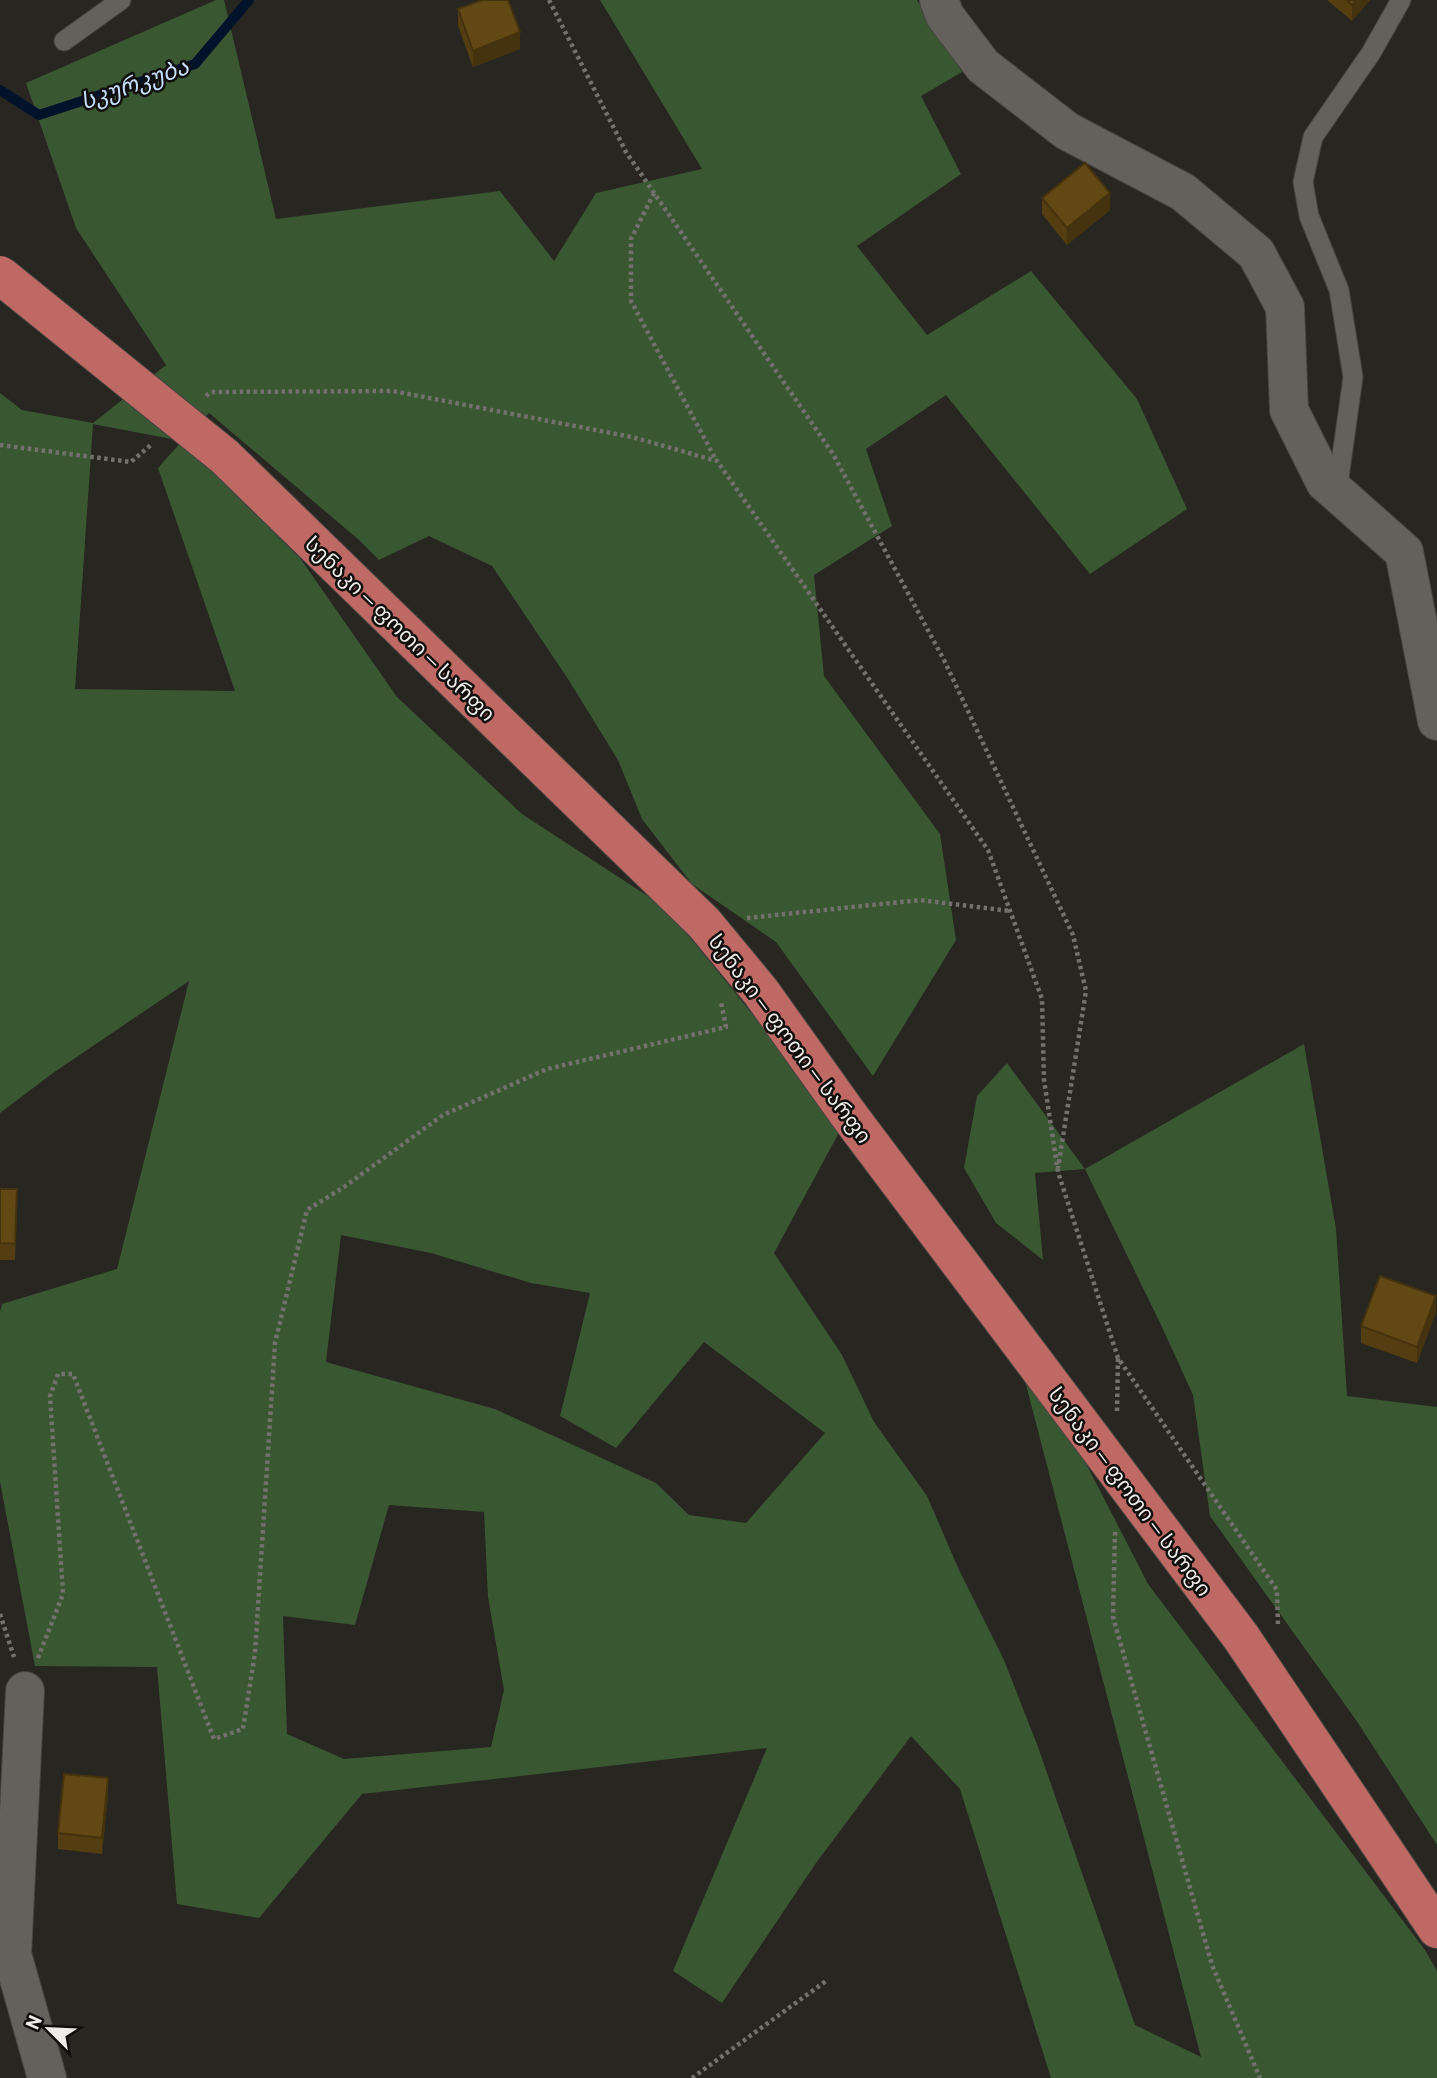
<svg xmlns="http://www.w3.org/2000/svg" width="1437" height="2078" viewBox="0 0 1437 2078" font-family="Barlow,'Noto Sans Georgian',sans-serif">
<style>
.green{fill:#395731;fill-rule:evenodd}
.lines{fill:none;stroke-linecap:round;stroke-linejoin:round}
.stream{stroke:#00132b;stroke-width:10}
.lane-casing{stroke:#464440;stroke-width:21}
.street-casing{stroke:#464440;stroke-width:40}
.highway-casing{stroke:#464440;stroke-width:40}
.path{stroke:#73716d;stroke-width:4.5;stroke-dasharray:3.5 3.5;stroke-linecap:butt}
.lane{stroke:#64615c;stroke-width:19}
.street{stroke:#64615c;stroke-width:38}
.highway{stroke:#bf6964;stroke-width:38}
.highway-bridge-casing{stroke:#464440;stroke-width:40;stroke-linecap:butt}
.highway-bridge{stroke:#bf6964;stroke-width:38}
.wall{fill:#543e11}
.shaded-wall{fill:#45320e}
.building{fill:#624814;stroke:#45320e;stroke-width:2}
.labels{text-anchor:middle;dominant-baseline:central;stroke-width:5;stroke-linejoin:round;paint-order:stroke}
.street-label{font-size:21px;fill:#eeece9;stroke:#100f0d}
.water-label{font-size:23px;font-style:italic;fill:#c4defc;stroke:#100f0d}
</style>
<rect width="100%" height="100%" fill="#282621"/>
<path class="green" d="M216 0H224L276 219 500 191 554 261 596 193 702 169 600 0H917L962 72 921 96 961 174 857 246 927 335 1031 271 1137 399 1187 509 1090 574 946 395 866 449 892 526 814 575 824 676 940 834 956 940 873 1076 776 942 692 884 642 819 618 760 568 679 492 566 429 536 379 560 359 540 209 413 183 442 300 558 397 697 522 814 666 908 843 1125 774 1253 842 1355 874 1422 927 1496 959 1570 1004 1660 1038 1747 1135 2025 1201 2057 1025 1381 1054 1401 1148 1584 1425 1950 1437 1971V2078H1051L960 1789 911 1736 816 1863 722 2003 673 1971 767 1748 362 1794 259 1918 177 1904 157 1667 35 1666 0 1482V1312L2 1304 117 1269 189 981 53 1073 0 1113V393L22 410 93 423 166 365 76 228 26 83ZM93 424 182 441 158 468 235 691 75 689ZM341 1235 431 1253 531 1283 590 1293 560 1416 616 1448 704 1342 825 1433 746 1523 689 1515 656 1483 495 1409 326 1362ZM389 1505 484 1512 488 1597 504 1690 491 1747 344 1759 287 1734 283 1616 355 1625Z
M1304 1044 1336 1229 1347 1396 1437 1407V1845L1356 1720 1210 1516 1193 1395 1162 1327 1085 1169 1035 1173 1043 1260 996 1223 964 1168 977 1096 1007 1063 1085 1169Z"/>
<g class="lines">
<path class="stream" d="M0 90 39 115 195 64 249 0"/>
<defs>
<path id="lane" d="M64 41 121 0
M1337 492 1353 377 1339 290 1309 216 1303 182 1313 137 1371 53 1401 0"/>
<path id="street" d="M939 0 945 16 983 66 1067 131 1183 192 1256 253 1285 307 1289 410 1325 482 1404 552 1437 721
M25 1691 12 1954 47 2078"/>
<path id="highway" d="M224 456 704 923 761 992 848 1114
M1241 1637 1437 1929"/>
</defs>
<use href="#lane" class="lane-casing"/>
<use href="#street" class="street-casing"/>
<use href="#highway" class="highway-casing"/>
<path class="path" d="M549 0 626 152 833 454 944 660 1073 935 1086 991 1058 1168
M654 193 631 239V301L716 460
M206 396 211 392 393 391 632 437 717 461 988 850 1042 999 1044 1080 1058 1172 1118 1358 1277 1590 1278 1626
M0 445 131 462 152 444
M747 918 920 900 1010 911
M1117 1411 1118 1358
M1115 1532 1113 1617 1212 1965 1260 2078
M0 1614 14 1657
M38 1658 63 1594 50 1396 58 1374H73L214 1739 243 1729 255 1653 275 1343 307 1210 344 1187 443 1115 547 1069 726 1027 721 1002
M692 2078 826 1981"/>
<use href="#lane" class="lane"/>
<use href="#street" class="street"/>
<use href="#highway" class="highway"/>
<defs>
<path id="highway-bridge" d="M0 275 224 456
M848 1114 1241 1637"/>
</defs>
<use href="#highway-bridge" class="highway-bridge-casing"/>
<use href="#highway-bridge" class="highway-bridge"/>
</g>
<path class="wall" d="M1327 0H1370L1352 21Z
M458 9 520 49 473 67 458 26Z
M1042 198 1110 210 1067 245 1042 214Z
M0 1189 17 1205 15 1260H0Z
M1436 1312 1417 1363 1361 1343V1326Z
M108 1795 102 1854 58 1849V1833Z"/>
<path class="shaded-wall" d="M1356 0H1370L1352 21V5Z
M520 32V49L473 67V51Z
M1110 193V210L1067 245V228Z
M1436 1296V1312L1417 1363V1347Z
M108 1778V1795L102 1854V1838Z"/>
<path class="building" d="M482 0H508L520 32 473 51 458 9Z
M1347 0H1356L1352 5Z
M1085 163 1110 193 1067 228 1042 198Z
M0 1189H17L15 1244 0 1243Z
M1380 1276 1436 1296 1417 1347 1361 1326Z
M64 1774 108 1778 102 1838 58 1833Z"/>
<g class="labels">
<g class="street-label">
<text transform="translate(401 628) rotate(44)">სენაკი — ფოთი — სარფი</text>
<text transform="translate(791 1038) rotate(53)">სენაკი — ფოთი — სარფი</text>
<text transform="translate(1131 1491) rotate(53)">სენაკი — ფოთი — სარფი</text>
</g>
<g class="water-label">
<text transform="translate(134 83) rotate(-19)">სკურკუბა</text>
</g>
</g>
<g transform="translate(49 2029) rotate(294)" stroke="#100f0d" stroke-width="5" paint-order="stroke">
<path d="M0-5L12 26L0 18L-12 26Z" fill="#eeece9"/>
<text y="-10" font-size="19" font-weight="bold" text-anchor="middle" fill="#eeece9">N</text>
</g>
</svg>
